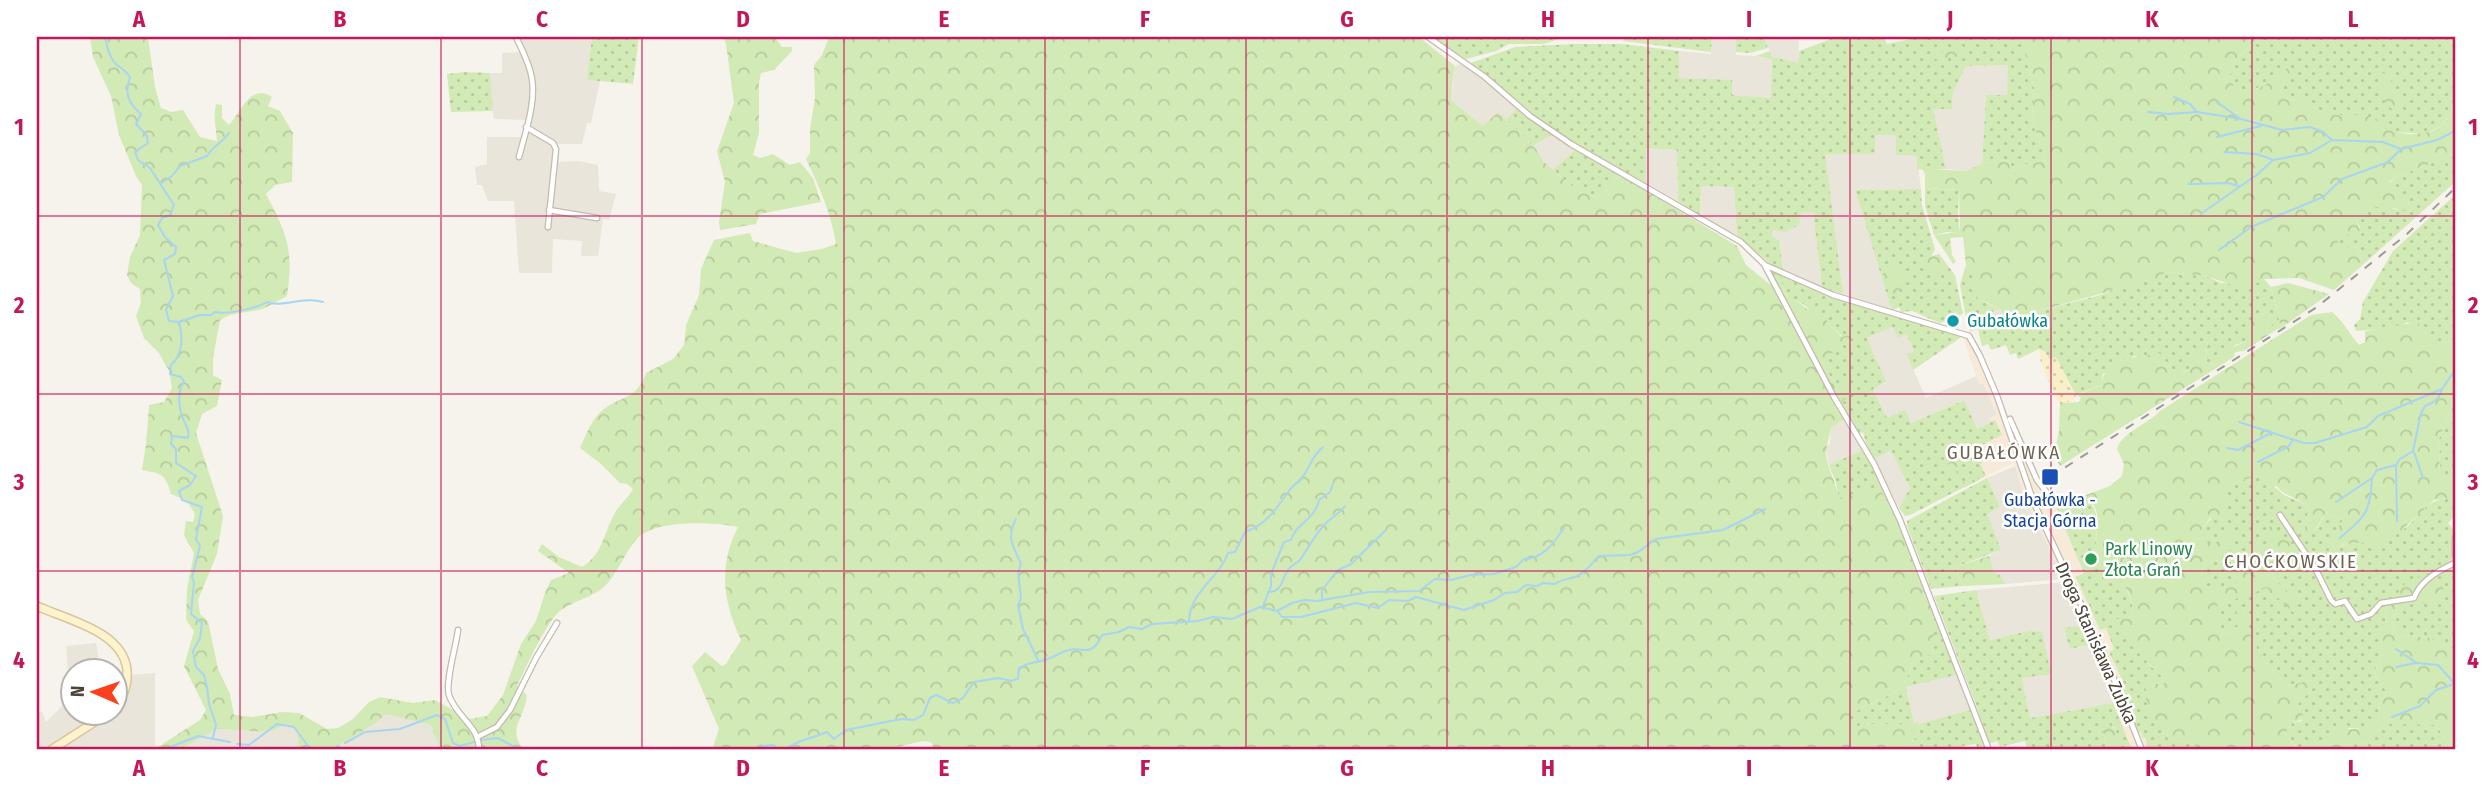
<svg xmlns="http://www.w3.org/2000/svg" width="2492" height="787" viewBox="0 0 2492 787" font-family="'Fira Sans Condensed',sans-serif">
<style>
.residential{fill:#eae5da}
.commercial{fill:#f7ead8}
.grass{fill:url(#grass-dots)}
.forest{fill:url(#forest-crowns)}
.sand{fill:url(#sand-dots)}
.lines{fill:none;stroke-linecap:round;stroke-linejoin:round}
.stream{stroke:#a9d4f2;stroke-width:2}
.street-casing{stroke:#c2bbae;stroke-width:7}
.secondary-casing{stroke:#d6c79b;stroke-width:10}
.street{stroke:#fff;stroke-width:4.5}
.secondary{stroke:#fff3cd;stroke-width:7}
.rail{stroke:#9a9a9a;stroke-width:2;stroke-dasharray:9 9;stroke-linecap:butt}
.grid{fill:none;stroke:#c2185b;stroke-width:2;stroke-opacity:0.55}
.culture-dot{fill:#0f9aa8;stroke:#fff;stroke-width:2.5}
.transit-dot{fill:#1a4fb4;stroke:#fff;stroke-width:2.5}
.leisure-dot{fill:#2e9e5b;stroke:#fff;stroke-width:2.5}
.labels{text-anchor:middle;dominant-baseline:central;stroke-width:5;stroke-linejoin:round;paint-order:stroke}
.culture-label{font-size:18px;fill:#0d838f;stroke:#fff;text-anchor:start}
.transit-label{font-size:18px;fill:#164399;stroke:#fff}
.leisure-label{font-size:18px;fill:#27864d;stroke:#fff;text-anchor:start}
.street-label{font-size:18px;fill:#4b4439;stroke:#fff}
.neighbourhood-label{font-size:19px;letter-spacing:2px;fill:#6e6250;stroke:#fff}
.neatline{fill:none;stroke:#c2185b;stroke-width:2.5}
.grid-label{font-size:23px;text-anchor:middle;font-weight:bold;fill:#c2185b}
</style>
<defs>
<pattern id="grass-dots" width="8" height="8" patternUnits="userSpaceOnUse" patternTransform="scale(1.75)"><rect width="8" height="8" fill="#d2eab5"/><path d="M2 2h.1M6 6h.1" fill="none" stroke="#b6ca9c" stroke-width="1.8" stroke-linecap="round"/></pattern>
<pattern id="forest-crowns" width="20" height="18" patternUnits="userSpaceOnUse" patternTransform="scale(1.75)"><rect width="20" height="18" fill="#d2eab5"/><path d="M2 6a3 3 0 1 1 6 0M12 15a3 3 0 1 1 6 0" fill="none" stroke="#b6ca9c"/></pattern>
<pattern id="sand-dots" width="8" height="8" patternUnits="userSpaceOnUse" patternTransform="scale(1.75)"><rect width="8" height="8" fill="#f9efc9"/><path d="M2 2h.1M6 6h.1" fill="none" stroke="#d7cead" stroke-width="1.8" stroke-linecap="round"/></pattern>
</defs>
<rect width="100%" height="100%" fill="#f6f3ec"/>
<path class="residential" d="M518 37H592L587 80 600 81 591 123H587L582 144H557L559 162 578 161 598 165 599 191 616 194 609 220 603 219 598 256H581L582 241 553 239 552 273H519L514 201H488L482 185H477L475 167 487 164V137H522L527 120 494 119 491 98 490 73H502V53L521 52Z
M1712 37H1735L1736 55 1756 56 1772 59 1771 98 1732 95V81L1678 78 1679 51 1711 54Z
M1764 37H1799L1798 64 1772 57Z
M1460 64 1476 72 1518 108 1506 119 1502 115 1483 126 1451 100 1453 86 1451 77 1455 66Z
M2009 65 2007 95H1986L1982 163 1968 171 1946 169 1932 108 1952 109 1953 93 1966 66Z
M1553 134 1575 150 1553 170 1544 162 1533 146Z
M1875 135H1896L1897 155 1917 156 1921 189 1855 190 1892 311 1843 294 1824 153 1874 154Z
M1646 148 1677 150 1678 201 1646 183Z
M1701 186 1734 187 1737 235 1700 216Z
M1813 212 1822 287 1783 270 1779 240 1772 236 1773 230 1801 213Z
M2000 309 2005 320 1970 332 1967 322Z
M1893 327 1906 334 1914 351 1907 355 1926 398 1976 376 1980 384 1983 383 1997 414 1990 418 1991 422 1977 429 1963 400 1911 423 1887 418 1873 388 1886 383 1867 338Z
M1845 420 1864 449 1829 465 1826 448 1830 443 1831 427Z
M1891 449 1911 488 1899 508 1874 459Z
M2015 466 2025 498 2064 579 2006 584 2000 575 1994 573 1989 556 2000 550 1986 514 2000 507 1987 478Z
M2066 582 2077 613H2081L2086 625 2064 629 2071 649 2092 644 2113 703 2030 718 2022 677 2051 674 2028 631 1990 640 1976 590Z
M96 643 101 671 74 672V714H116V676L155 673V748L153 750H37V712H42L46 722 70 698 66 646Z
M1960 674 1973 709 1918 724V722L1914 723 1906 687Z
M386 713 431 725 440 750H331L373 725Z
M286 725 296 727 299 750H180L217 729 269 732Z"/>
<path class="commercial" d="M1970 332 1987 365 2006 418 2039 487 2052 498 2084 573 2076 577 2101 630 2106 628 2114 649 2109 652 2123 683 2119 685 2141 732 2146 737 2147 750H2132L2124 733 2081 613H2077L2064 579 2025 498 2014 463 1986 476 1974 449 2002 435 1994 421 1991 422 1989 418 1997 414 1983 383 1980 384 1976 376 1963 336Z"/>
<path class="grass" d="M592 37H639L633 84 587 80Z
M1431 37H1566L1543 44H1509L1496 51 1466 59Z
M1624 37H1712L1711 52 1623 41Z
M1735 37H1764L1768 48 1750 53 1736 52Z
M1836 37H1884L1887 44 1919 37H2025V54L2034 88 2032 120 2046 160 2024 165 2011 172 2010 160 1982 163 1986 95H2007L2008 65 1966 66 1953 93 1952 109H1933L1946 169H1932L1925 175 1923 170 1917 169V156L1896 155V135H1875V154H1825L1843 294 1822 287 1813 212 1801 213 1799 225 1785 232 1773 230 1772 236 1779 240 1783 270 1768 262 1737 235 1734 187 1701 186 1700 216 1678 201 1677 150 1646 148V183L1565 138 1522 106 1471 63 1515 47 1576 44H1622L1679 51V78L1732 80V95L1771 98 1772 59 1756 56 1770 51 1772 57 1798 63 1799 51Z
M2259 37H2455V105L2449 117 2442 126 2424 134 2394 132 2363 115H2330L2297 99 2288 100 2280 91 2290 72 2247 93 2237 91 2229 77 2234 62Z
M465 72 490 73 493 111 451 112 447 74Z
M1518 108 1553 134 1533 146 1506 119Z
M1575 150 1621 175 1604 193 1597 197 1581 192 1579 183 1573 187 1553 170Z
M2455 154V182L2365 263 2355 247 2341 249 2337 241 2345 232 2360 228 2356 220 2365 206 2389 207 2397 210 2409 204 2389 183 2396 177Z
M1925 188 1959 190 1958 216 1960 233 1947 232 1934 235 1925 206Z
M1921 189 1922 205 1935 249 1931 257 1939 254 1955 275 1963 314 1940 323 1912 311 1901 312 1899 307 1892 311 1855 190Z
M2455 195V339L2440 345 2408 322 2398 327 2356 331 2354 325 2360 319 2363 302 2393 251Z
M1966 265 1973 269C1976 296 1972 298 2000 309L1967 322 1960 285Z
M2166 272 2206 276 2221 283 2254 284 2264 279 2271 287 2281 328 2276 330 2260 312 2247 341 2235 345 2217 365 2205 362 2208 341 2190 368 2181 374 2167 366 2164 357 2159 354 2143 358 2134 356 2103 374 2101 385 2076 395 2056 358 2050 360 2039 349 2018 359 2016 353 2010 355 2006 345 1991 350 1988 344 1982 346 1978 329 1999 321 2097 296Z
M1780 275 1830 298 1860 304 1922 325 1963 336 1913 370 1907 355 1914 351 1906 334 1898 338 1893 327 1867 338 1886 382 1873 389 1887 418 1905 410 1911 423 1964 400 1977 429 1995 420 2002 435 1974 449 1986 476 1910 515 1905 516 1899 508 1910 488 1891 450 1874 459 1868 451 1863 432 1858 434 1841 402 1850 396 1840 388 1837 389 1822 361 1850 340V334L1843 337 1829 324 1824 317 1818 316 1803 304 1790 299 1784 292Z
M2455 399V478L2440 476 2439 439Z
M1864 449 1899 521 1960 674 1906 687 1914 723C1892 728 1874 720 1854 728L1844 721C1858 705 1887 701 1902 686 1908 679 1910 668 1914 660L1928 656 1935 624 1931 606 1922 591 1911 555 1895 516 1879 488 1839 498 1836 483 1829 465Z
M2259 475C2268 481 2275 488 2283 494 2292 500 2302 500 2309 508L2303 534 2317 528 2326 513 2343 520 2335 532 2329 552C2348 537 2377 545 2398 533 2418 522 2422 501 2447 498L2455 506V516L2448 523 2455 531V651L2429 638 2402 635 2392 629 2397 608 2428 573 2386 608 2385 631 2381 635 2382 653 2376 668 2375 676 2387 692 2380 703 2378 720 2363 729 2349 728 2325 741 2309 746 2308 750H2294L2296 746 2285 735 2292 723 2302 721 2297 705 2314 687 2311 680 2288 686C2261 663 2253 644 2243 611L2240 625 2226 634 2221 629 2216 605 2267 588 2296 600C2276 586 2268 569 2258 547L2253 548 2254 573 2237 584 2210 592 2204 583 2201 571 2208 563 2219 560V542L2208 544 2204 541 2201 530 2225 502 2221 492 2235 483Z
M1987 478 2000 507 1987 514 2001 550 1955 567 1963 586 1931 589 1907 526V521Z
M2086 495C2093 505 2097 512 2097 526 2097 531 2095 537 2096 542 2103 571 2134 583 2133 615L2126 619H2116C2128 636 2149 670 2166 678L2164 687 2145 678 2167 727 2168 740 2191 743 2201 750H2147L2146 738H2143L2141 732 2138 733 2119 685 2123 682 2109 652 2114 649 2106 628 2100 630 2076 577 2084 573 2054 503Z
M1976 590 1990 640 2028 631 2042 632 2051 674 2022 678 2030 718 2113 703 2132 750H2127L2119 743 2114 727 2103 728 2107 750H2027L2025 741 2000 747 1997 741 1989 744 1976 705 1934 596Z
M2086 625 2092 644 2070 649 2064 628Z
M1973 709 1988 749 1978 750 1976 744 1963 746 1955 750H1909L1908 747 1919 733 1918 724Z
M2420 723 2436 725 2452 750H2334L2367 741 2384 724Z"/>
<path class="forest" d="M90 37H148L155 87 161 108 171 112 183 110 200 137 217 141C216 126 213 119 216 104L222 105V118L229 125C240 113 251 82 272 97L268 106 280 111 293 133 292 182 275 185 266 194C287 234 294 250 287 296L263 309 230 315 220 320 213 358V375L222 380 217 406 202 414 196 433 223 516 217 554 198 600 200 614 208 621 218 669 230 694 234 715 252 717 282 712 299 713 327 729 338 728 353 719 369 702 380 697 413 703 435 700 470 719 487 716 503 695 521 644 536 621 545 593 551 580 569 573 538 551 542 544 559 557 582 567C603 555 604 531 616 511 621 503 628 499 633 489L627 484 620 483 601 464 580 448C586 435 592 418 604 409 623 395 636 400 646 373L673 359 684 345 686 325 699 295 701 269 714 240 750 233 753 241 796 253 822 249 836 244C831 213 819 186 806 159L810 153V129L815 98 814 65 822 55 829 37H1419L1455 66C1451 77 1453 87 1451 100L1483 126 1497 113 1502 115 1535 148 1544 162 1569 184 1573 186 1579 183 1582 184 1581 192 1597 197 1604 193 1621 175 1737 246 1746 265 1772 286 1838 411 1845 420 1831 427C1830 438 1824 450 1827 460 1830 473 1836 484 1839 498L1879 487 1895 516 1911 555 1922 591 1931 606 1935 624 1933 642 1935 652 1928 656 1914 660C1910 668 1908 679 1902 686 1887 701 1858 705 1844 721L1854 727C1876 720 1893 728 1918 722L1919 733 1908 747 1909 750H934L931 742 923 741 884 750H712L719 729 692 666 705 652 722 666 726 664 741 640C723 602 718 566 738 527 712 522 654 519 636 540 624 554 618 572 606 585 593 598 574 600 560 611 546 622 526 668 517 686L527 695C525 719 506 728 524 750H440L431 725 386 714 373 725 331 750H299L296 727 286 725 269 732 217 729 180 750H153L200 720 206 710 184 666 194 631 186 620 187 589 194 553 184 535 186 521 193 522 195 514 187 501 171 494C165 473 162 474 142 470L146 444 149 405 164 402 172 388 169 371 159 353 144 338 136 316 141 303 140 289 131 283 127 275 130 257 140 235 142 185 136 176 119 135 111 96 93 57Z
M723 37H775L782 47H792V51L774 70 761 73 759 83V133L753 155 760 158 773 154 790 165 800 162 813 178 821 202 760 214 756 224 720 230 719 222 725 182 717 151 734 103 726 44Z
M2025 37H2259L2234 62 2229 77 2237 91C2256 94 2274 80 2287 68L2290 72 2280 91 2288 100 2297 99 2330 115H2363L2380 120C2391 139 2428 137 2443 125 2449 119 2451 112 2455 105V154L2396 177 2389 182 2409 204 2404 211 2389 207H2365L2364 213 2356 220 2362 237 2351 238 2345 232 2337 241 2341 248 2355 247 2365 263 2334 290 2299 278 2264 279 2255 284 2235 286 2206 276 2166 272 2158 278 2005 320 2000 309 1977 298 1972 282 1973 269 1966 265 1963 237 1950 238 1952 255 1956 262 1953 264 1934 235 1960 232 1959 190 1925 188V175L1932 169 1967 171 1982 163 2010 160 2011 172 2024 165 2046 160 2032 120 2034 88 2025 54Z
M1960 45 1966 48 1967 53 1964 56 1928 60 1925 58Z
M2378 70 2394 76 2388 87 2401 102 2394 112 2376 90 2384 84 2376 75Z
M1939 254 1945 262V270L1938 279 1925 272 1927 258Z
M1896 265 1902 268 1904 277 1899 292 1894 294 1886 287 1883 274 1888 266Z
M1769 269 1780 275C1783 280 1782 286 1784 292 1789 302 1801 301 1807 309H1814L1818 316H1824L1829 324 1842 337 1851 334 1850 340 1822 361 1837 389 1840 388 1839 381 1843 377 1851 387 1850 396 1841 402 1832 389Z
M2288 283 2329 294 2281 328 2271 287Z
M2260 312 2276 330 2244 351 2235 352 2234 357 2060 466 2054 455 2059 431 2060 400 2066 403 2079 402 2081 397 2076 396 2101 385C2107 353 2134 360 2159 353L2164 357 2167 366 2182 374 2190 368 2188 359 2197 355 2208 339 2205 362 2217 365 2224 351 2247 341 2244 329Z
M2332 312C2344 322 2349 333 2359 345L2365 342V331L2417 322 2440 345 2455 339V399L2439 439 2440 476 2455 478V506L2447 498 2434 500 2398 534 2375 546C2357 541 2343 541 2328 553L2335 532 2343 520 2326 513 2316 528 2303 535 2309 508C2300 498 2285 497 2276 486L2268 490 2259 475 2235 483 2222 492 2225 502 2224 516 2210 518 2201 530 2204 541C2214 547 2223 539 2231 532L2235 546 2219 560 2208 563 2201 571 2204 583 2211 592 2236 584 2238 572 2254 573 2253 548 2258 547C2268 569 2276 586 2297 600L2294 613 2267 588 2217 605 2221 629 2226 634 2240 625 2236 610 2243 611C2253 644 2261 663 2288 686L2311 680 2314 687 2297 705 2305 718 2292 723 2285 734 2296 747 2294 750H2201L2191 743 2168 740 2167 728 2157 724 2146 701 2145 677 2163 687 2166 678 2160 675 2128 642 2115 619H2126L2133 615C2134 580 2106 578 2098 554 2092 538 2103 519 2093 504 2091 501 2088 498 2086 495L2110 486 2122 476 2124 464 2117 449C2122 432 2148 424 2160 411L2311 315Z
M1971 450 1975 451 1982 463 1979 465 1971 455 1954 469 1965 484 1977 478 1979 480 1963 488 1953 477 1947 464Z
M2270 526 2275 529 2279 539 2290 541 2294 552 2287 560 2271 552 2274 541 2268 536Z
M1989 556 1994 573 2000 575 2006 584 1963 586 1955 567Z
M2428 573 2442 582 2445 600 2418 604 2410 596 2411 605 2397 608 2392 629 2402 635 2429 638 2455 651V750H2452L2436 725 2384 724 2367 741 2334 750H2308V746L2325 741 2334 729H2362L2378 720 2380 703 2387 692 2375 676 2376 668 2382 653 2381 634 2385 630 2386 608 2407 581Z
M2109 724C2118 730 2119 742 2127 750H2107L2103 727Z"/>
<path class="sand" d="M2039 349 2046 352 2050 360 2056 357 2076 396 2073 400 2066 403 2057 401 2041 364Z"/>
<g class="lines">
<path class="stream" d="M105 37C107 46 109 58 117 65 123 69 126 71 130 77 124 93 128 103 141 114L136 124 147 136 148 143 135 152 138 160 150 168 174 205 170 215 162 218 158 225 165 237 176 247 175 254 164 260 173 296 166 310 169 321 179 322C183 336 183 355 171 365L170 374 181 377 184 381C178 391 178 405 182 416 185 426 190 428 188 438L172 436 171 444 176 449V463L196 476 190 485 179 491 182 500 202 507 196 539 200 546 192 577 194 582 191 614 202 623 200 638 193 651 196 667 204 675 207 687 209 704 216 725 213 737
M2174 97 2190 104 2196 111
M2217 102 2239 118
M2148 112 2168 114 2197 112 2241 119 2282 130 2310 127 2323 132 2332 140 2383 142 2401 149 2437 140 2455 131
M2217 137 2261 126
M2224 152 2256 154 2271 159
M160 184 172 176 180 166 207 156C213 146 222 143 229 133
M2188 184 2228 183 2239 186
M2202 213 2258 174 2273 160 2310 153 2332 140
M2219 250 2251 227 2323 197 2342 179 2388 162 2400 150
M179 322 200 315H211L215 312C227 315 257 308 267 302 282 308 304 296 323 302
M2239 422 2304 443H2315L2367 427 2378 416 2442 389 2455 370
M2227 448 2238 450 2271 433
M2414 452 2423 478
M2258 462 2289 446 2292 441
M2396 466 2397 521
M2336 502 2372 478 2377 470 2396 465 2400 459 2413 451 2421 413 2425 406C2435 402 2439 399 2442 389
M1016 519C1006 539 1013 545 1021 564L1018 573 1021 598 1018 605 1023 629 1038 660
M2340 538C2366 515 2370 514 2372 478
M1268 592C1283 592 1281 580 1288 570 1290 566 1296 564 1300 560 1308 548 1315 535 1325 524 1332 517 1339 514 1345 506
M1322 598V590L1338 570 1351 564 1385 531
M1263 606 1271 586V574L1284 542 1291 540C1295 524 1316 519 1319 500L1330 492 1333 484
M1278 612 1282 617H1301L1356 603 1378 608 1389 600 1408 601 1416 597 1464 610 1494 600 1505 593 1517 592 1526 585 1537 586 1543 583 1555 584C1563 578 1568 580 1577 576 1585 573 1592 563 1599 556L1630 555 1638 552 1656 539 1723 530 1765 509
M1189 621C1190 591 1219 579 1228 553L1235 552 1245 532C1267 524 1276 509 1289 491 1292 486 1297 483 1301 479 1310 468 1311 457 1323 447
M2396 649 2417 663 2438 665 2455 684
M2396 667 2415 663
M2392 717 2420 706 2436 690 2454 684
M481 740 498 738 520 750
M345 743 365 732 400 729 437 715 445 719 453 743 460 746 474 742
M237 744 249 745 277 724 294 727 311 750
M163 750 198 736 230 742
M328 750 339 746
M755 750 763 746 773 745 780 750
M784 750C797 740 811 739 827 732L834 739 846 730 901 719 914 720 923 715 930 698 936 695 953 703 963 698 974 682 998 678 1011 681 1018 679 1019 668C1029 662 1034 663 1045 660 1052 658 1058 654 1065 651 1082 644 1090 661 1102 635L1119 632 1129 627 1142 629 1152 624 1198 621 1213 617 1232 619 1260 607 1277 611 1292 603 1305 600 1317 601 1369 592 1419 591 1435 579 1451 580 1470 575 1494 574 1516 567 1524 559C1544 559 1554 542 1564 528"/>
<defs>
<path id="street" d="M516 37C522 50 530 64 532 79 536 104 525 133 519 157
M1428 37 1485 77 1530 116 1571 144 1741 242 1765 265 1833 295 1969 336 1980 356 1997 396 2034 503 2104 654 2142 750
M526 127 553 143 556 149 548 227
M549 210 597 218
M1765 266 1834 397 1874 464 1900 520 1989 750
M2010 419 2037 480 2048 494
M2280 515 2315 568 2331 600 2335 604 2345 601 2357 619 2371 614 2381 603 2414 598C2420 581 2439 570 2455 563
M2455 539V555
M458 630C456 647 445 682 449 695 456 717 479 725 479 750
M477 737 497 727 510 710 536 658 557 623"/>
<path id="secondary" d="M37 606C67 620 123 631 127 670 128 683 124 696 116 706
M51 750 107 714"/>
</defs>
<use href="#street" class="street-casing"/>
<use href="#secondary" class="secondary-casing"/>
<use href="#street" class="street"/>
<use href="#secondary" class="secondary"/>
<path class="rail" d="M2050 477 2317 307 2407 234 2455 188"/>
</g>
<path class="grid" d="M240 37V750M441 37V750M642 37V750M844 37V750M1045 37V750M1246 37V750M1447 37V750M1648 37V750M1850 37V750M2051 37V750M2252 37V750M37 216H2455M37 394H2455M37 571H2455"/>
<circle class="culture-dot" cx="1953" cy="321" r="7"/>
<rect class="transit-dot" x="2041" y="468" width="18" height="18" rx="3.5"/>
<circle class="leisure-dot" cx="2091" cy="559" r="7"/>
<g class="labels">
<g class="culture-label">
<text x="1967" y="321">Gubałówka</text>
</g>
<g class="transit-label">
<text x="2050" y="500">Gubałówka -<tspan x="2050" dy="21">Stacja Górna</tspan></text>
</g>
<g class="leisure-label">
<text x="2105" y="549">Park Linowy<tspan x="2105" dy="21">Złota Grań</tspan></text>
</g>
<g class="street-label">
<text transform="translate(2096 643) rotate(66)">Droga Stanisława Zubka</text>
</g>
<g class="neighbourhood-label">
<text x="2004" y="452">GUBAŁÓWKA</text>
<text x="2291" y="561">CHOĆKOWSKIE</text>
</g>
</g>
<rect width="2492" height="787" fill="none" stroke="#ffffff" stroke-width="77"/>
<g transform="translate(94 692) rotate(272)"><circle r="33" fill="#ffffff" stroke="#b7b4b0" stroke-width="2"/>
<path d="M0-5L12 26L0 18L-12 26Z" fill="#fc3f1d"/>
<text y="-10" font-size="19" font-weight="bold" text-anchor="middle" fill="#4b4439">N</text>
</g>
<rect x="38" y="38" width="2416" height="710" class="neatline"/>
<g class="grid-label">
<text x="139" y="27">A</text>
<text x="340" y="27">B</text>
<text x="542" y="27">C</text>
<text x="743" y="27">D</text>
<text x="944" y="27">E</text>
<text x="1145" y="27">F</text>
<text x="1347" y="27">G</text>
<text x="1548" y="27">H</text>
<text x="1749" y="27">I</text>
<text x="1950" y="27">J</text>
<text x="2152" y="27">K</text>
<text x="2353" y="27">L</text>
<text x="19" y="135">1</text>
<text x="2473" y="135">1</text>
<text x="19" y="313">2</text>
<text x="2473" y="313">2</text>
<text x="19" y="490">3</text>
<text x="2473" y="490">3</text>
<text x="19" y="668">4</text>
<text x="2473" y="668">4</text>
<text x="139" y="776">A</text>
<text x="340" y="776">B</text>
<text x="542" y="776">C</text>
<text x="743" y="776">D</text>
<text x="944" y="776">E</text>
<text x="1145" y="776">F</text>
<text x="1347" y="776">G</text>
<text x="1548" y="776">H</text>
<text x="1749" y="776">I</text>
<text x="1950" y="776">J</text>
<text x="2152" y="776">K</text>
<text x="2353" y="776">L</text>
</g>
</svg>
